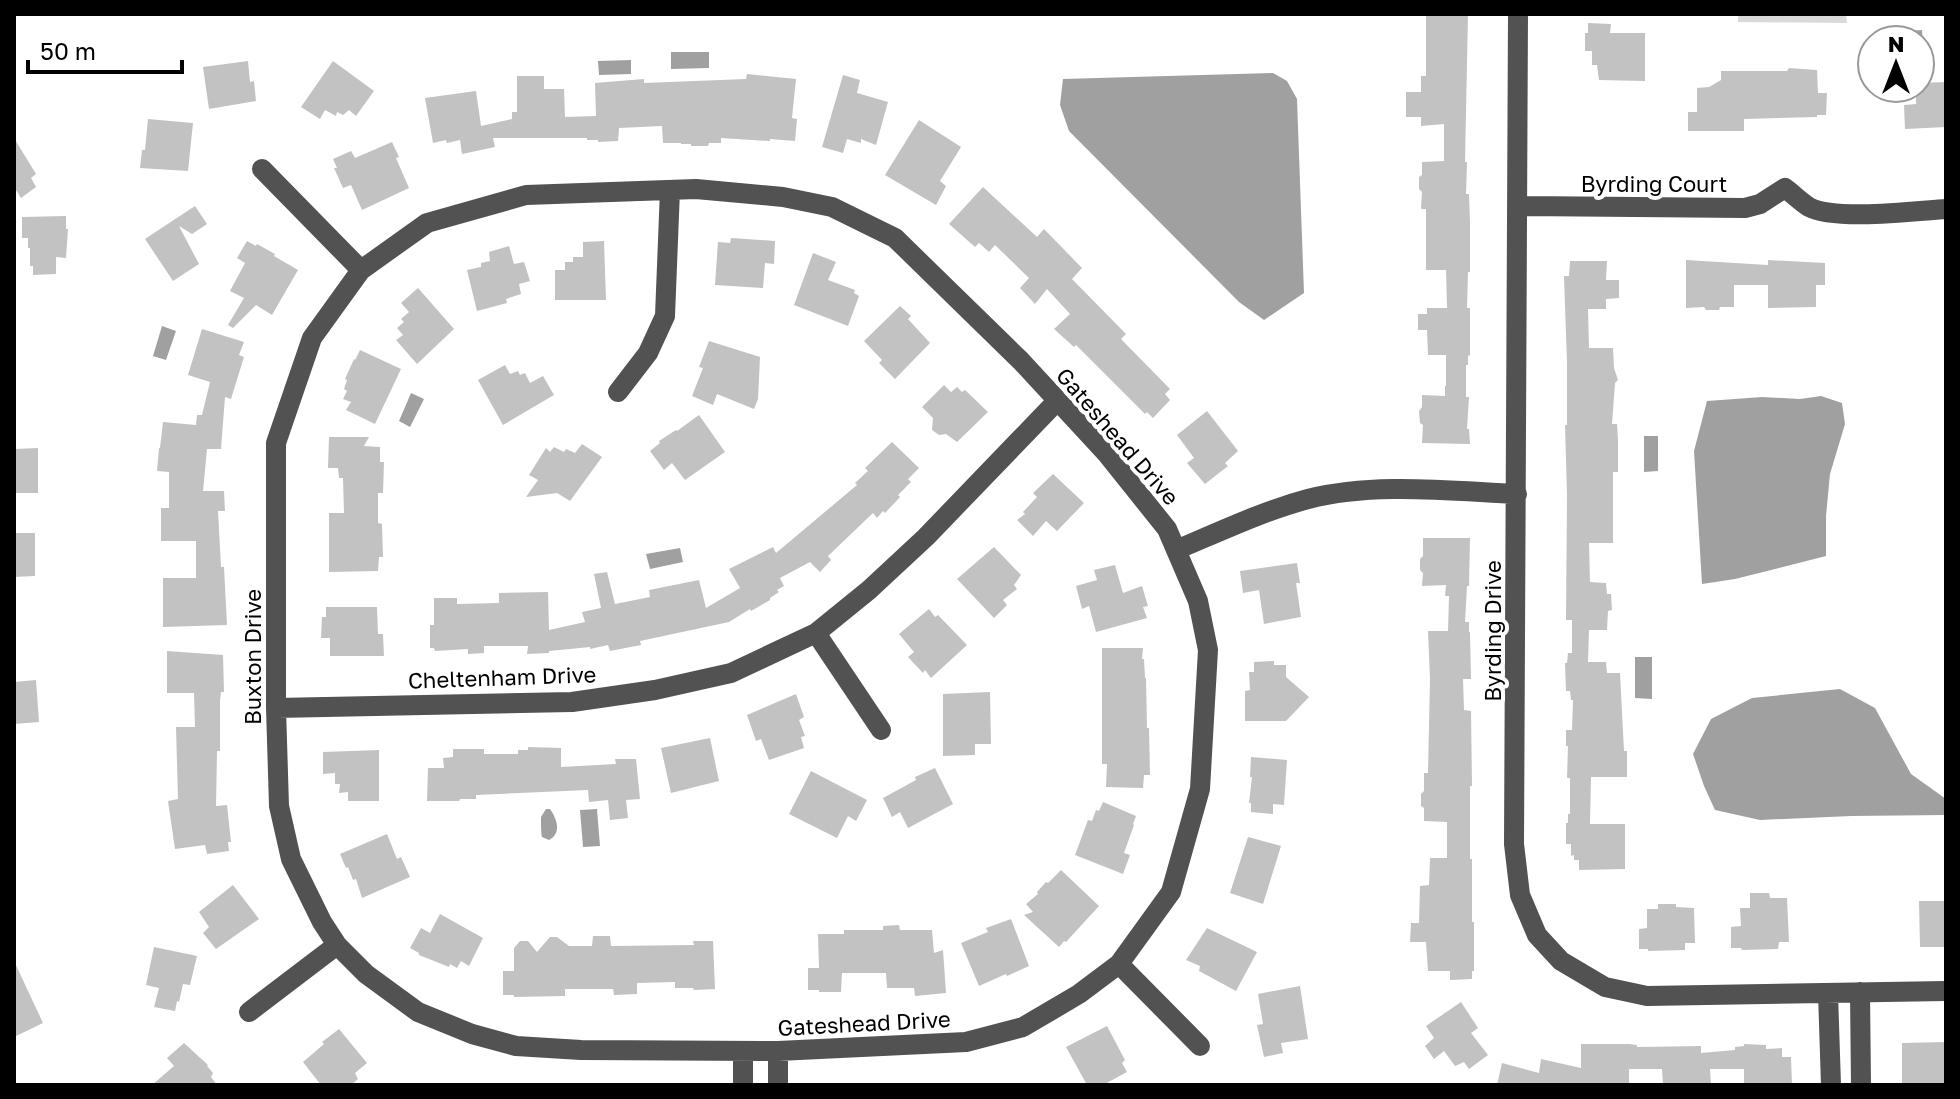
<svg xmlns="http://www.w3.org/2000/svg" width="1960" height="1099" viewBox="0 0 1960 1099" font-family="'Golos Text',sans-serif">
<style>
.green{fill:#d9d9d9}
.water{fill:#a0a0a0}
.building{fill:#c2c2c2}
.lines{fill:none;stroke-linecap:round;stroke-linejoin:round}
.minor{stroke:#525252;stroke-width:20}
.labels{text-anchor:middle;dominant-baseline:central;stroke-width:8;stroke-linejoin:round;paint-order:stroke}
.street-label{font-size:22px;fill:#000;stroke:#fff}
</style>
<rect width="100%" height="100%" fill="#fff"/>
<path class="green" d="M1738 14H1846L1847 23 1738 22Z"/>
<path class="water" d="M1922 30 1925 73 1920 74V40H1904V31Z
M671 52H709V68L671 69Z
M631 60V74L599 75 598 61Z
M1273 73 1287 81 1297 99 1304 293 1264 320 1239 302 1069 131 1060 105 1063 79Z
M162 326 176 331 166 360 153 356Z
M411 393 424 399 410 427 399 421Z
M1821 396 1842 403 1845 424 1830 474 1826 516V556L1735 579 1702 584 1694 451 1707 401 1762 397 1800 399Z
M1644 436H1658V471L1644 472Z
M680 548 683 562 650 569 646 554Z
M1635 657H1652V699L1635 698Z
M1840 689 1875 708 1911 774 1946 799V815L1851 816 1760 820 1715 810 1704 786 1693 754 1711 719 1752 698Z
M546 809H550C557 819 562 833 549 840L542 837C541 835 541 821 541 817Z
M597 809 600 846 583 847 580 810Z"/>
<path class="building" d="M1426 14H1468L1465 162H1467L1466 194H1469L1470 223V272H1468L1467 308H1470V356L1468 355V365H1466V397H1469L1467 429H1469L1470 444 1422 443 1423 425 1420 423 1419 411 1422 407V395L1445 396V386H1446V355H1428L1427 330H1418V314H1427V308H1447L1446 270H1426V209H1421L1422 192 1419 189V177L1422 175V162L1444 161V124L1421 126V117H1406V92H1421V76H1426Z
M1588 23 1611 24 1610 33H1645V81L1599 80 1597 65H1592V51H1585V33H1588Z
M248 61 250 82 254 81 256 101 209 109 203 67Z
M333 61 374 91 356 116 349 110 343 115 337 112 336 116 325 110 320 119 301 107Z
M1789 68 1817 70 1818 93H1827L1826 115H1817V117L1744 119V131H1688V112H1697V88L1709 87 1721 80V71H1787Z
M747 74 796 79 792 118 797 119 795 141 770 139V141L721 138V143H709L708 146H691V144H681V143H663L662 126 619 128 618 141 598 142V140H587V138H493L495 147 462 154 460 140 447 143 446 140 433 143 425 98 476 91 481 126 512 119V112H517V76H544V89H564L565 117 596 116 595 83 644 79V83L746 79Z
M843 75 860 80 857 93 888 102 876 145 861 139V143L847 139 843 153 822 147Z
M1946 82V127L1905 129 1904 105 1916 104V88H1920V83Z
M148 119 193 123 188 171 140 168 142 150H145Z
M919 120 961 147 940 181 946 186 936 205 885 175Z
M14 138 36 174 31 178 36 187 21 198 16 190 14 192Z
M392 142 399 157 396 158 409 188 362 210 351 185 343 188 334 168H337L333 159 351 151 355 158Z
M983 187 1037 237 1044 229 1082 268 1072 279 1126 334 1121 339 1170 389 1165 394 1170 400 1153 418 1147 412 1145 414 1076 345 1074 347 1054 329 1070 314 1047 289 1035 304 1020 288 1029 278 995 245 989 252 979 243 975 247 949 224Z
M195 206 207 224 192 234 179 226 199 264 173 281 145 239Z
M66 216V229H68L66 258 56 257V274L33 275V266H30V248H28V238H22V217Z
M731 238 775 241 774 264 765 263 763 288 715 285 718 242 730 243Z
M247 241 256 246 257 244 275 254 274 256 298 270 272 315 256 305 233 328 228 325 244 298 230 291 245 263 237 258Z
M604 241 606 300H555V270H565V262H573V257H583V242Z
M509 246 514 264 524 262 530 281 519 284 521 294 506 299 507 303 477 311 467 270 481 267V263L490 261 489 252Z
M813 253 836 262 828 280 855 290 854 293 859 296 848 326 794 305Z
M1686 260 1768 265V260L1825 263V285H1816V307L1768 308V285H1734V307H1720L1719 310H1706L1704 307 1686 308Z
M1570 261H1607L1606 280H1619V298L1606 299V309H1588L1589 348H1613L1614 368 1618 380 1615 383 1612 424H1617L1618 440V472H1613V543H1589L1590 582 1606 583 1607 594H1611L1612 610 1608 611 1607 630H1589L1588 662H1606L1607 673H1620L1624 751H1627V777H1591L1590 824H1625V869L1579 870V860H1574V855L1571 856V844H1566V823H1568V814H1570V778H1567L1568 746H1566V730H1572L1573 700H1571L1570 691H1566L1565 663H1567L1568 653H1572V620H1566L1567 495 1565 425H1567V363L1564 276H1569Z
M418 288 454 329 417 364 396 340 403 335 397 328 404 322 401 319 409 312 401 303Z
M900 306 911 316 908 319 930 343 895 379 879 363 882 360 864 341Z
M202 329 244 342 239 355 244 357 231 399 225 397 221 449H207L203 491H224L225 511H218L221 567H224L227 625 163 627V578H196V541H161V508H169V472L157 471 159 448H160L163 422 196 425 197 415H202L210 382 188 375Z
M709 341 760 357 758 399 754 409 717 394 713 405 692 396 703 368 699 367Z
M360 350 401 369 375 424 346 410 351 402 343 399 347 391 344 389 347 380 345 379 354 359 355 360Z
M505 365 510 374 518 371 520 375 525 373 530 383 543 376 554 395 503 425 478 380Z
M944 385 951 392 957 387 962 392 965 390 988 412 957 442 946 434 939 435 932 430 933 418 922 407Z
M1207 411 1238 451 1225 463 1228 466 1205 484 1187 463 1194 458 1177 435Z
M699 415 725 452 685 480 672 463 664 470 650 451 660 443 659 441 676 430 677 431Z
M329 437H369L364 446 380 447V462H384L383 493H378V523L382 524 383 557H379L378 571 329 572V513H344L343 478H339L338 468H328Z
M892 442 919 468 908 479 911 482 898 495 900 497 885 513 883 511 877 518 873 513 828 556 831 560 820 572 810 562 780 578 784 586 777 590 779 592 770 598V600L751 611 750 609 729 622 640 641 641 645 610 651 608 645 590 649V647L549 651V653L527 654 528 646H484V653L468 654V649L435 651 434 648H430V625H434V598H457V604L499 603V593L548 592 549 630 585 622 582 612 601 608 594 574 607 572 615 604 650 597 649 590 699 580 706 608 740 588 729 569 773 547 776 553 857 485 855 483 868 471 865 468Z
M582 444 602 457 570 501 557 493 526 497 538 480 529 475 546 448 550 452 554 447 564 452 566 449 575 453Z
M38 448V493H14V449Z
M1053 474 1084 503 1057 531 1046 521 1033 536 1017 520 1025 514 1023 512 1037 497 1033 493Z
M14 533H35V576L14 577Z
M1423 538H1470L1469 586H1467L1465 622H1469V632H1470L1471 679H1463L1464 710 1471 711 1472 786H1470V859H1472V922H1474V971H1472V979L1450 980V971H1428L1426 942H1410L1411 923H1419L1420 886 1429 885 1430 858H1447V822L1424 821V808L1421 806V794L1424 791V773H1428L1430 679 1428 631H1448L1449 596H1445L1446 585 1422 586 1423 573 1420 570V559L1423 556Z
M994 547 1021 575 1014 585 1017 589 1003 600 1007 605 994 618 957 579Z
M1297 563 1300 583H1296L1301 617 1264 624 1259 590 1243 593 1240 571Z
M1115 565 1123 593 1142 586 1148 606 1143 607 1147 618 1096 632 1089 606 1082 609 1076 586 1097 580 1094 570Z
M326 607H377L378 634H383L384 656H330V638H321L322 617H326Z
M929 609 935 617 938 615 967 645 931 678 925 670 923 673 908 657 914 652 899 634Z
M1102 648H1143L1142 659H1144L1145 678H1146L1147 728H1149L1150 775H1144L1143 788 1106 787 1107 764H1102Z
M167 651 223 655 224 692H221L220 701V751H217L216 806 227 805 231 842H228L229 851 207 854 205 845 175 849 168 801 178 799 176 727H195L194 693H167Z
M1274 661V665H1286V677L1309 697 1286 721H1245V691L1250 690 1249 672H1254V662Z
M36 680 39 722 14 724V682Z
M990 692 991 744H975V755L943 756V694Z
M796 694 804 717 799 720 805 736 801 737 804 748 769 760 761 739 756 741 747 715Z
M710 738 719 781 671 793 661 748Z
M528 747 561 748V767L616 764 615 759H636L640 799 626 800 628 818 610 820 608 800 589 802 588 790 476 795V799H460L459 801H427L428 768H444L443 758 453 757V749H484V754H518V750H528Z
M379 750V801H348V792L339 793 340 784H335V773L323 774V752Z
M1251 757 1287 760 1284 805 1273 804V814L1251 812V803H1249L1252 777H1250Z
M935 768 953 804 908 828 900 812 892 817 883 798 916 780 915 777Z
M811 771 867 800 856 821 848 816 837 838 789 814Z
M1103 802 1136 816 1133 824 1134 825 1124 853 1130 855 1123 874 1075 855 1088 820 1092 821 1096 810 1099 811Z
M387 834 397 859 401 857 410 877 362 898 356 879 353 880 348 867 346 868 340 854Z
M1248 837 1281 846 1263 904 1230 893Z
M1061 870 1099 906 1066 942 1064 941 1059 947 1024 915 1033 912 1026 904 1038 894 1037 892 1046 882 1048 883Z
M233 885 259 919 216 949 203 933 209 927 199 912Z
M1750 893H1769L1770 898H1787L1789 942H1779L1778 949 1742 950 1741 948H1731V927L1741 926 1740 908H1750Z
M1919 901H1946V947H1920Z
M1658 904H1676V907L1694 908 1695 943H1685V950L1648 951V949H1639V929L1647 928V909H1658Z
M440 914 483 938 469 966 461 961 457 968 450 964 449 967 419 955V953L410 948 421 928 430 933Z
M1011 919 1029 966 1007 976 1006 974 979 986 961 943 988 932 986 928Z
M899 925 900 930H932L934 953 943 950 946 993 915 996 914 988H887L886 973H842L841 992H819V990H808V968H819L818 934H844V930H883V926Z
M1207 928 1257 952 1236 991 1199 971 1200 966 1186 960Z
M593 936H610L611 946 694 945 693 941H713L715 989 694 990 693 988H675V982L637 983V994L614 995 613 989H565V996L514 997V995H503V971H514V948L520 941H528L537 952 550 937H557L569 946H592Z
M154 947 197 956 190 985 183 984 179 1002 177 1001 175 1011 154 1007 159 988 146 985Z
M14 961 43 1023 14 1037Z
M1300 986 1308 1039 1281 1043 1283 1053 1264 1057 1257 1025 1263 1024 1258 994Z
M1461 1002 1478 1028 1471 1033 1488 1055 1469 1069 1464 1062 1455 1066 1444 1051 1434 1059 1425 1046 1434 1038 1426 1026Z
M1107 1026 1125 1060 1122 1063 1127 1072 1103 1085H1087L1066 1047Z
M339 1029 367 1063 355 1073 358 1079 351 1085H321L303 1062 324 1044 322 1042Z
M1946 1042V1084L1902 1085V1043Z
M184 1043 208 1065 207 1066 213 1073 211 1077 217 1085H152L174 1066 167 1058Z
M1581 1044H1629L1637 1045V1047L1701 1046V1053L1735 1050V1047L1744 1046V1044L1766 1045V1049L1782 1048V1057H1791L1792 1085H1744V1069H1710L1711 1085H1663L1662 1069H1629V1085H1497L1502 1063 1539 1073 1541 1059 1581 1068Z"/>
<g class="lines">
<path class="minor" d="M1518 14 1514 844 1520 895 1537 935 1561 961 1605 987 1647 996 1946 991
M262 169 361 270
M696 189 783 197 832 207 895 238 1021 361 1107 454 1167 529 1198 601 1208 650 1200 789 1171 892 1119 964 1079 994 1023 1027 966 1042 778 1051 581 1050 516 1046 472 1034 418 1012 366 974 337 945 322 922 291 859 279 806 276 708V443L312 338 361 270 427 223 526 195Z
M1517 206 1745 208 1760 204 1785 188C1793 194 1801 202 1809 207 1835 221 1915 211 1946 209
M618 392 648 353 665 316 670 190
M1176 550C1219 532 1263 511 1308 499 1374 482 1450 491 1517 494
M816 633 881 730
M276 708 572 702 655 690 731 673 816 633 869 590 926 537 1057 401
M1119 964 1200 1046
M1860 992 1861 1085
M1828 993 1831 1085
M249 1012 337 945
M743 1051V1085
M778 1051V1085"/>
</g>
<g class="labels">
<g class="street-label">
<text x="1654" y="183">Byrding Court</text>
<text transform="translate(1118 436) rotate(49)">Gateshead Drive</text>
<text transform="translate(1492 631) rotate(-90)">Byrding Drive</text>
<text transform="translate(252 657) rotate(-90)">Buxton Drive</text>
<text transform="translate(502 677) rotate(-2)">Cheltenham Drive</text>
<text transform="translate(864 1023) rotate(-3)">Gateshead Drive</text>
</g>
</g>
<rect width="1960" height="1099" fill="none" stroke="#000000" stroke-width="32"/>
<g transform="translate(1896 64)"><circle r="38" fill="#ffffff" stroke="#999999" stroke-width="2"/>
<path d="M0-6L14 30L0 20L-14 30Z" fill="#000000"/>
<text y="-12" font-size="22" font-weight="bold" text-anchor="middle" fill="#000000">N</text>
</g>
<path d="M28 60v12h154v-12" fill="none" stroke="#000000" stroke-width="4"/>
<text x="40" y="60" font-size="24" fill="#000000" stroke="#ffffff" stroke-width="6" paint-order="stroke">50 m</text>
</svg>
